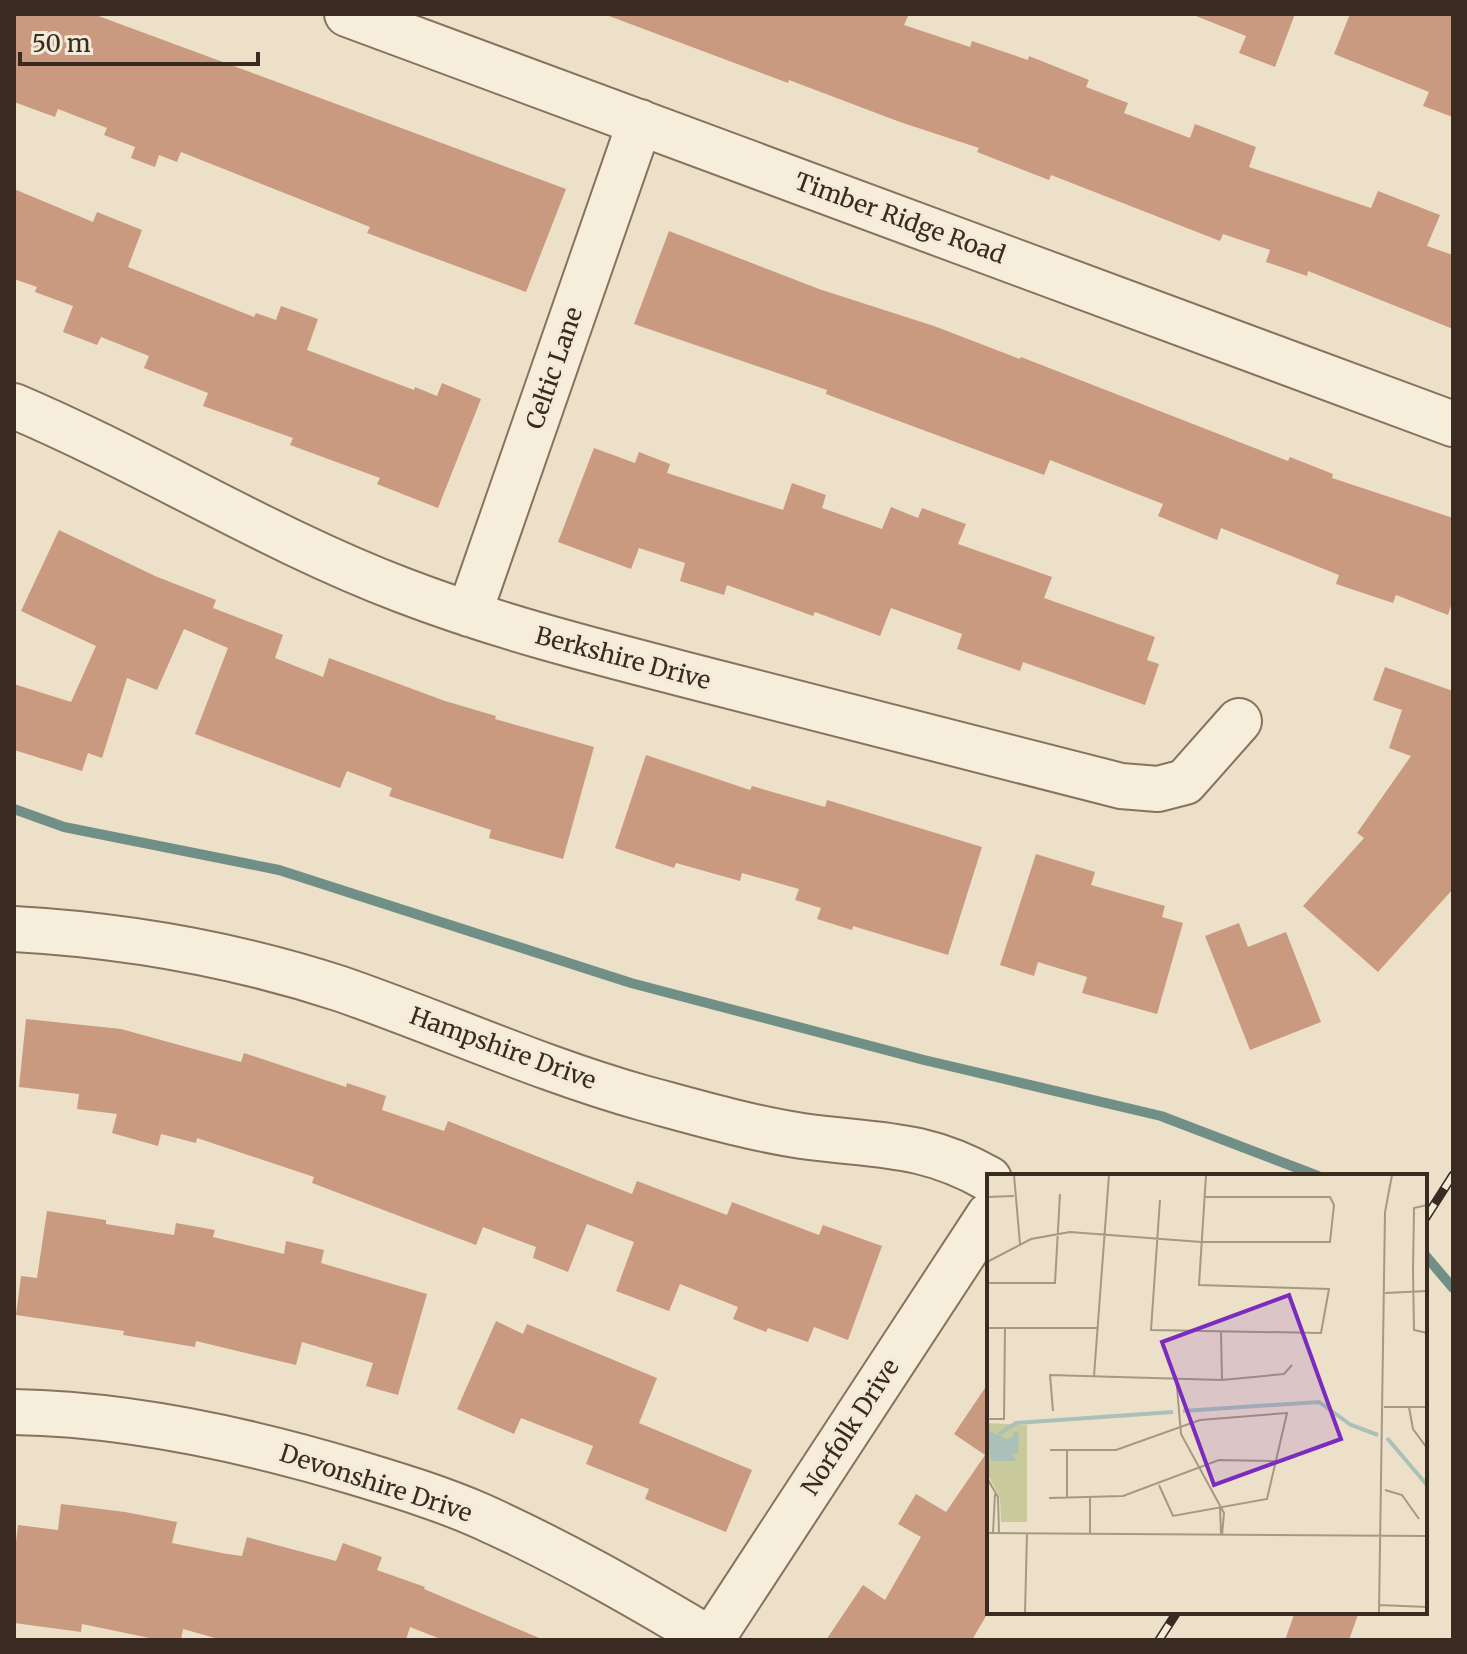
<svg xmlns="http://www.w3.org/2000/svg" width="1467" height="1654" viewBox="0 0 1467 1654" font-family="Merriweather,serif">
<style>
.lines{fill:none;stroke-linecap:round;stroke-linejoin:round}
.stream{stroke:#708f86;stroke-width:10}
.building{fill:#c99a80}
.minor-casing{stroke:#88725e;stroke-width:48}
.minor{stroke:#f7eddb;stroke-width:44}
.rail-casing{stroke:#392b21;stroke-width:9}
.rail{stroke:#f4ead8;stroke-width:6;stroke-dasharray:18;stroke-linecap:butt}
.labels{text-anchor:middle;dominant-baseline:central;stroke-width:6;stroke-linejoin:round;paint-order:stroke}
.street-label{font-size:24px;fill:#392b21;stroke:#f4ead8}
.inset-river{fill:none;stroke:#a9c1b8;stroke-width:4}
.inset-road{fill:none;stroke:#a59885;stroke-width:2}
.view{fill:#7b2cbf;fill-opacity:0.15;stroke:#7b2cbf;stroke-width:4}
.inset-edge{fill:none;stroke:#392b21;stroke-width:4}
</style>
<rect width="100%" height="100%" fill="#ede0c8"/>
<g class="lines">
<path class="stream" d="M14 809 64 827 279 870 631 983 924 1060 1161 1116 1318 1176
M1425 1255 1453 1288"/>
</g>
<path class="building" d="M14 14H93L566 189 526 292 367 233 370 227 181 152 177 162 159 155 155 167 131 158 135 147 104 135 107 128 58 109 55 117 14 102Z
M610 14H909L904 25 970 47 972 41 1028 60 1029 56 1089 80 1086 87 1128 103 1124 113 1190 138 1195 124 1256 147 1249 167 1371 208 1378 191 1440 215 1427 246 1453 255V329L1308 271 1307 276 1266 262 1270 250 1223 234 1220 241 1051 175 1049 180 977 152 979 148 900 122 789 80 788 83 609 16Z
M1196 14H1295L1275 67 1239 53 1246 36 1196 16Z
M1350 14H1453V117L1423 106 1429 92 1334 54Z
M14 189 93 222 97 212 142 230 128 267 254 317 256 313 276 320 281 306 318 319 307 350 414 390 415 387 437 396 442 383 481 399 438 508 377 484 380 478 290 445 293 438 203 406 208 393 144 368 149 356 101 337 97 345 63 332 73 306 35 292 37 287 14 279Z
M669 231 819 289 934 326 1020 359 1021 357 1288 461 1290 457 1333 474 1332 478 1453 518V600L1448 615 1396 595 1393 603 1336 584 1339 575 1221 528 1217 540 1158 516 1163 504 1050 460 1044 475 826 394 827 390 634 324Z
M594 448 635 463 639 452 670 464 667 473 783 510 792 483 826 495 822 508 882 529 891 507 918 518 922 508 966 524 958 544 1052 577 1044 598 1155 637 1147 660 1159 664 1145 705 1023 662 1020 671 957 649 962 634 891 608 880 636 815 612 813 616 727 585 724 595 680 581 685 563 639 548 631 569 558 542Z
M59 530 155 576 216 600 213 608 283 635 275 658 323 677 329 658 445 701 496 716 495 719 594 747 563 859 489 838 491 830 389 796 392 788 347 771 340 788 195 734 228 648 184 629 157 690 127 678 102 758 88 753 82 771 14 750V684L71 702 96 646 21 611Z
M1385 667 1453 691V889L1378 972 1303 906 1364 838 1357 833 1411 756 1389 748 1402 710 1373 700Z
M646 755 750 790 752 786 825 807 827 800 982 847 948 955 853 926 852 930 817 919 821 908 795 900 799 889 742 873 740 881 676 863 674 868 615 848Z
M1036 854 1095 872 1091 885 1165 906 1162 917 1183 923 1157 1014 1082 993 1087 977 1038 962 1034 976 1000 965Z
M1239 923 1248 947 1286 932 1321 1022 1250 1050 1205 936Z
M26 1019 121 1029 241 1062 244 1053 346 1087 347 1083 386 1096 382 1110 444 1131 448 1121 632 1194 637 1181 727 1215 732 1202 819 1235 823 1225 882 1246 848 1340 814 1327 808 1342 768 1328 766 1332 733 1319 738 1307 680 1284 669 1311 616 1291 634 1242 587 1224 568 1272 533 1258 536 1247 483 1227 476 1245 312 1183 314 1177 197 1138 196 1143 161 1134 158 1146 112 1133 117 1114 77 1109 79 1094 19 1087Z
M47 1211 106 1220V1224L174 1235 176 1223 215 1230 213 1237 284 1254 286 1241 324 1250 321 1263 427 1294 398 1395 366 1386 373 1363 302 1342 296 1365 196 1341 195 1347 123 1335 124 1331 16 1315 21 1276 37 1278Z
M496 1321 523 1334 527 1324 657 1378 639 1423 752 1470 726 1532 645 1499 649 1489 586 1464 593 1446 521 1418 514 1434 457 1409Z
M989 1382V1611L972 1640H826L863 1585 885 1600 921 1537 898 1524 916 1494 946 1512 985 1455 954 1434Z
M61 1504 125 1512 177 1522 172 1543 227 1554 242 1556 247 1537 336 1561 343 1543 382 1557 377 1570 425 1587 424 1589 544 1640H443L410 1627 406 1640H222L183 1629 181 1640H159L82 1624 81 1632 14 1623V1559L18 1525 58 1530Z
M1295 1612H1359L1349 1640H1285Z"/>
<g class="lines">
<defs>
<path id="minor" d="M347 14 1453 424
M14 406C146 462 268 539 402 590 506 630 614 656 722 684 855 718 988 752 1121 786L1158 789 1185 782 1239 721
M469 614 640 122
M14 929C123 935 237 955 341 989 442 1024 540 1069 643 1098 695 1112 749 1128 802 1136 875 1146 922 1141 989 1179
M14 1412C129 1414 244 1439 354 1472 397 1485 440 1498 481 1516 561 1552 636 1595 711 1640
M711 1640 989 1215"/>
</defs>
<use href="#minor" class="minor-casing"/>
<use href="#minor" class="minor"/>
<defs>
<path id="rail" d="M1425 1219 1453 1175
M1159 1640 1177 1612"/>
</defs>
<use href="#rail" class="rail-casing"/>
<use href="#rail" class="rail"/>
</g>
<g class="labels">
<g class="street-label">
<text transform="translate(900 218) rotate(20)">Timber Ridge Road</text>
<text transform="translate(554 368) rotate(-71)">Celtic Lane</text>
<text transform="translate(623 658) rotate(15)">Berkshire Drive</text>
<text transform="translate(503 1048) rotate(20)">Hampshire Drive</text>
<text transform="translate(850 1427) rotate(-57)">Norfolk Drive</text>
<text transform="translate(376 1483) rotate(18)">Devonshire Drive</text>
</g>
</g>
<g transform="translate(987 1174)">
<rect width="440" height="440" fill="#ede0c8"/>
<path d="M0 249 40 251V348H14L13 324 0 299Z" fill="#c8ca9c"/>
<path d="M0 256 20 265 27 263 25 257 32 259 31 280H25L30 287H4Z" fill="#a9c1b8"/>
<path class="inset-river" d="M196 237 332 228 364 251 391 261M12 260 29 249 186 238M400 264 440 311"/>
<path class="inset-road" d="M27 1 33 70M0 23 27 22M173 26 164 156 334 159 342 115 212 111 219 1M440 31 427 34 426 97 427 156 440 159M0 88 44 65 83 58 214 68H343L347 31 343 23H217M0 109H68L73 20M398 119 440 117M0 154H111M234 158 235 206M107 202 122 1M189 202 194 260 237 339 235 361M397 233H440M422 233 426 255 440 274M66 237 63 201 235 206 297 200 305 191M0 245H17L18 154M63 276H129L213 246 300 239 280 325 186 342 172 311M0 304 11 323 12 359M398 316 415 321 432 345M80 323V277M62 324 136 322 232 286 288 287M233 333 234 360M0 359 440 362M6 359 8 320M103 360V324M392 431 440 433M38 439 40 359M392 439 398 38 405 1"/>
<path class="view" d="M302 121 354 265 227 311 175 168Z"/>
<rect width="440" height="440" class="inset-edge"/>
</g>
<rect width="1467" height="1654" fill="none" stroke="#392b21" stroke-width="32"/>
<path d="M20 52v12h238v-12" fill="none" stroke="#392b21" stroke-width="4"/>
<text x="32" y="52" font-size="24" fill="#392b21" stroke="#f4ead8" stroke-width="6" paint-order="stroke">50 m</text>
</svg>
